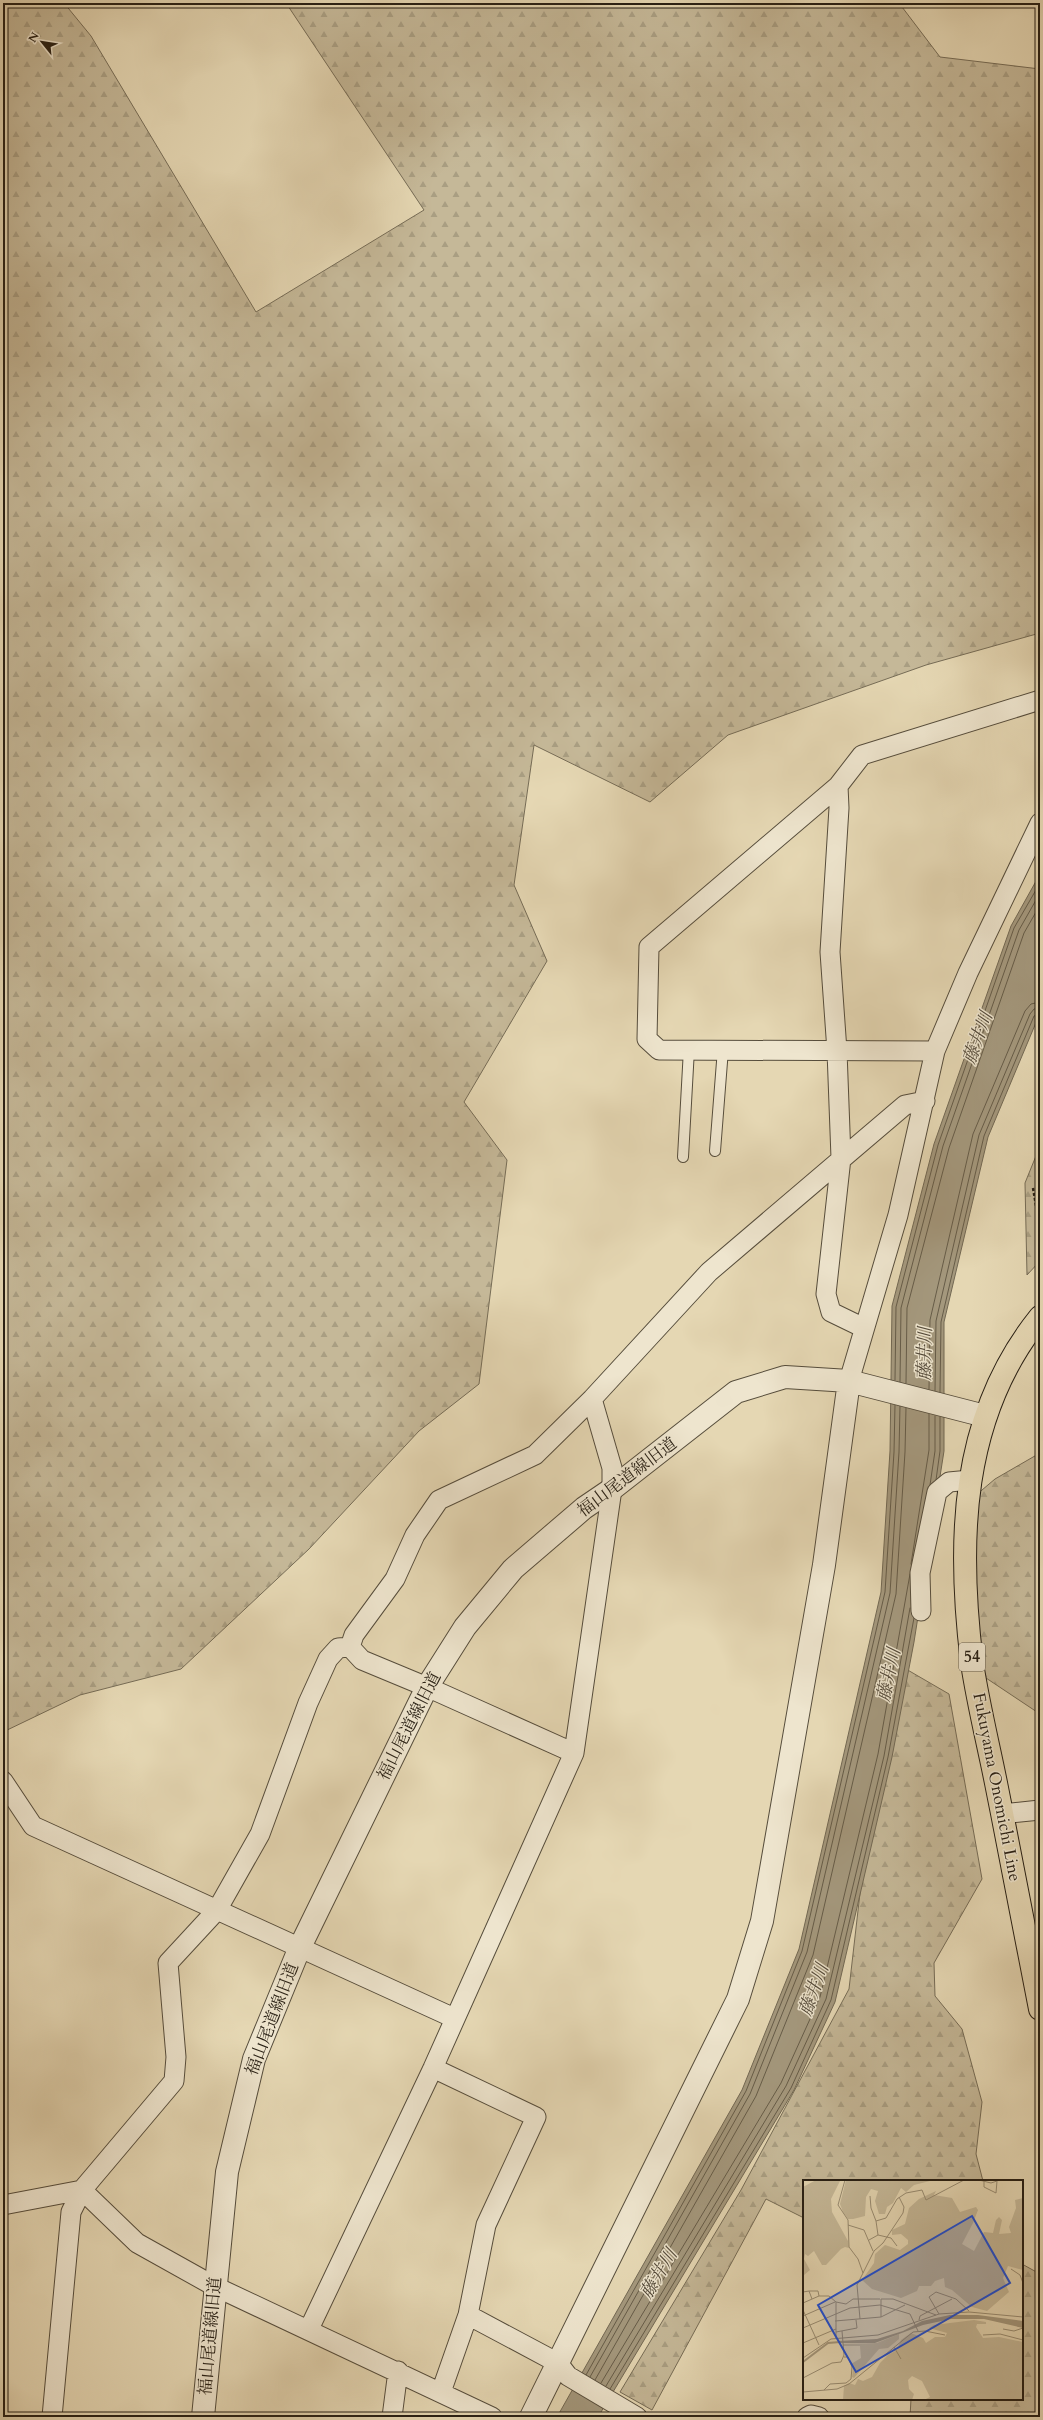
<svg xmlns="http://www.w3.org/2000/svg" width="1043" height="2420" viewBox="0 0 1043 2420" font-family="Cardo,'Noto Serif JP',serif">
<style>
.forest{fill:url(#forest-firs);stroke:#766c56}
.water{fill:#a4987d;stroke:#726853}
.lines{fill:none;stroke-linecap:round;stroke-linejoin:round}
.shore{stroke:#665c48;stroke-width:1}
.service-casing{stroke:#564d3c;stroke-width:12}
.minor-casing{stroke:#564d3c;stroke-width:21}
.tertiary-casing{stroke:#564d3c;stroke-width:24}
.primary-casing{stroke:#271f14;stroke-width:24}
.path{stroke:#271f14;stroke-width:2.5;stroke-dasharray:3 2;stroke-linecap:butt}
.service{stroke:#eee5ce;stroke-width:10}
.minor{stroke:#eee5ce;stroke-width:19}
.tertiary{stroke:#eee5ce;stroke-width:22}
.primary{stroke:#e5d7b3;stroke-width:22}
.labels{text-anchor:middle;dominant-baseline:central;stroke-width:3;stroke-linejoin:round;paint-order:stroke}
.shield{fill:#eee5ce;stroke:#635a4c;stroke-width:1}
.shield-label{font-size:16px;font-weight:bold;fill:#271f14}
.street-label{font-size:17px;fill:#271f14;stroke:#eee5ce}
.water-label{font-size:18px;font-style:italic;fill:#534939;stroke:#eee5ce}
.inset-river{fill:none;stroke:#a4987d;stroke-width:2}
.inset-road{fill:none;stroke:#998d73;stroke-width:1}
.view{fill:#1d4ed8;fill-opacity:0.15;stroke:#1d4ed8;stroke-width:2}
.inset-edge{fill:none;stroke:#271f14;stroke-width:2}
</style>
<defs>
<pattern id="forest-firs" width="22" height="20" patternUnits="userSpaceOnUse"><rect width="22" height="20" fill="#c5b898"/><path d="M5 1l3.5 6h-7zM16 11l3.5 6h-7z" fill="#a99e82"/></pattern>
</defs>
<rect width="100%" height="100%" fill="#e5d7b3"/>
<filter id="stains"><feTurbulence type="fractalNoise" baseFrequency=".005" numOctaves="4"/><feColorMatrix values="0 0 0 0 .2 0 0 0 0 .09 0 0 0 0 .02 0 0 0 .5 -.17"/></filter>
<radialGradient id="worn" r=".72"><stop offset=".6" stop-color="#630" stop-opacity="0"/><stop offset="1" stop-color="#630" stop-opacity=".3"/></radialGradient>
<path class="forest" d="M3 3H64L91 36 256 312 424 210 286 3H899L940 57 1040 69V633L926 665 728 735 650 802 534 745 514 885 547 961 464 1102 507 1160 479 1384 419 1431 309 1549 181 1669 80 1695 3 1732Z
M1040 1146V1261L1027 1275 1025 1183Z
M1040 1453V1714L983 1676 970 1641 956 1512 995 1479Z
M887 1658 949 1694 982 1879 934 1963 935 1996 962 2029 982 2102 976 2154 983 2181H804V2218L766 2199 652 2410 620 2392 741 2190 849 1989Z
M1022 2264 1040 2274V2417H910L911 2399H1022Z"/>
<path class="water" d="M1040 874V1013L988 1137 944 1322V1451L914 1642 892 1757 835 2002 794 2090 598 2417H557L742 2090 799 1949 881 1592 890 1451 892 1306 934 1144 1011 926Z"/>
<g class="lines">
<path class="shore" d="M895 1380 896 1307 938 1145 1014 928 1040 883
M900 1382 901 1308 943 1146 1019 930 1040 893
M906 1383 907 1308 949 1148 1024 933 1040 905
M929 1389 930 1320 973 1134 1025 1011 1031 1004 1040 1002
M935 1391 936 1321 979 1135 1030 1014 1034 1009 1040 1008
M940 1392 941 1322 984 1136 1034 1016 1040 1013
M936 1480 940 1451V1417
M930 1485 935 1451V1416
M911 1564 929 1450V1414
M586 2375 746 2091 802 1951 885 1592 894 1452 895 1405
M590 2377 750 2094 807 1952 890 1593 899 1452 900 1406
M595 2380 756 2096 813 1955 896 1594 905 1452 906 1408
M601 2383 781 2083 820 1997 878 1754 910 1574
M606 2386 786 2086 826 1999 884 1756 910 1608
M610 2389 791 2088 831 2000 888 1757 914 1618"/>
<defs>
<path id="service" d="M715 1151 723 1049
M683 1157 689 1049"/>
<path id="minor" d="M838 786 839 808 830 952 837 1051 841 1158 826 1294 831 1312 864 1328
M935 1051 659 1050 647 1039 649 947 838 786 862 755 1040 700
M849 1381 898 1215 935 1051 968 973 1040 823
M921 1611 920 1573 937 1492 949 1482 970 1480
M574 1753 427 1687 362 1660 350 1647 354 1635 395 1579 415 1535 439 1500 535 1455 592 1399 709 1272 905 1105 925 1101
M3 1781 33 1826 454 2018
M1002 1814 1040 1810
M433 2068 536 2117 486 2225 468 2315 441 2392
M3 2205 82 2190 174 2081 176 2057 168 1963 217 1910 260 1834 308 1703 328 1659 338 1648 350 1647
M468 2315 558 2363 568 2376 637 2417
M309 2329 433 2068 574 1753 612 1489V1468L592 1399
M52 2417 71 2212 82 2190 137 2243 214 2286 492 2417
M392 2417 398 2371
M807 2417 811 2415 819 2417"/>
<path id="tertiary" d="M203 2417 227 2172 254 2059 300 1947 427 1687 465 1627 513 1569 584 1508 612 1489 736 1392 785 1377 849 1381 985 1416
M531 2417 738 1999 762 1921 824 1565 849 1381"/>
<path id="primary" d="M1040 1317C960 1416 957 1541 972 1663 978 1703 988 1743 996 1783 1011 1858 1025 1933 1040 2009"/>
</defs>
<use href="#service" class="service-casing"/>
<use href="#minor" class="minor-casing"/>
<use href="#tertiary" class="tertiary-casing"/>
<use href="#primary" class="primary-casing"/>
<path class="path" d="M1033 1188 1040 1229"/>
<use href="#service" class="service"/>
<use href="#minor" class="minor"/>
<use href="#tertiary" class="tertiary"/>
<use href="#primary" class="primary"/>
</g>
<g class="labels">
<rect class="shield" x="959" y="1643" width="26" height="28" rx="3"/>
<g class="shield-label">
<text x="972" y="1657">54</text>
</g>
<g class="street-label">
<text transform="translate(627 1477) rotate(-37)">福山尾道線旧道</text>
<text transform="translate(409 1726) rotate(-63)">福山尾道線旧道</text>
<text transform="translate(997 1787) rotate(79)">Fukuyama Onomichi Line</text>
<text transform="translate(272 2019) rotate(-69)">福山尾道線旧道</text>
<text transform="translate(210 2336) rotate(-85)">福山尾道線旧道</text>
</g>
<g class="water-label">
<text transform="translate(978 1038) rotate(-70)">藤井川</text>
<text transform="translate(925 1354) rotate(-89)">藤井川</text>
<text transform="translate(889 1675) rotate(-78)">藤井川</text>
<text transform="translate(814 1990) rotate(-70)">藤井川</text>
<text transform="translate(659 2274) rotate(-59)">藤井川</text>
</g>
</g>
<g transform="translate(803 2180)">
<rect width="220" height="220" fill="#e5d7b3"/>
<path d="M13 0 37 1 28 19 29 32 45 61 46 68 42 67 38 69 23 85H19L11 71 5 76 2 74 1 79 7 90 1 95 0 7ZM43 0H131L111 5 103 12 98 8 90 23 84 27 82 34H76L72 21 75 11 68 9 63 17 62 36 50 39H45L40 32 37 24ZM133 11 131 15 149 18 157 32 173 27 175 30 170 43 159 64 171 71 181 52 190 53 193 40 196 37 199 40 196 54 208 53 206 47 213 28 212 20 220 18V90L205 86 200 98 206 112 184 131 169 127 149 110 142 107 141 98 132 101 128 106H116L114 111 98 118 69 109 59 100 71 83 72 74 82 65 97 70 105 64V60L98 54 89 55V50L102 44 106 28 116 19ZM171 140 183 142V144H174L173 147 180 158 196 157 220 162V220H121L127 217 119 201 109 196 105 200 106 209 111 214 109 220H40L41 206 46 203 52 205 55 199 60 201 69 197 77 183 85 175 94 170 98 160 108 153 120 158 123 163 132 157H142L144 153 126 148 131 145ZM96 154V159L85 168 76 169 51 198 49 197 50 189 48 184 58 178 57 166H40V164L74 163Z" fill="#c5b898"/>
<path d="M147 135H175L220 141V148L181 139H148L120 145 72 163H35V161L74 159 100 151 119 141Z" fill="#a4987d"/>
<path class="inset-river" d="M0 182 25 163 37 162"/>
<path class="inset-road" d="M42 0 35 25 45 40 46 67 55 79 60 93M176 0 188 3 194 1M181 1V7L193 13 194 1M67 16 68 28 73 41M45 45 61 50 70 71M75 55 88 58 94 66M66 60 75 55 73 41 83 38 94 19 103 13 119 10 123 20 161 0M208 89 217 95 220 103M6 111H15L16 116M0 112 6 111 9 119M33 122V159M0 123 16 116H26L33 122 43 124 50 119H77M0 130 16 165M136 134 126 117 133 112 153 119 166 131M0 136 32 122M78 137V119H90L133 135M57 139 54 105 71 71 80 63 100 33 101 27 96 17M116 140 117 136 149 119M32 141 78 137 102 125M0 148 47 128 77 125 107 134 115 151M200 149 211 151 220 148M33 152 54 148 53 140M180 155 197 154 220 160M0 163 33 149M91 167 98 179M0 178 28 159 75 155 136 134 166 132 220 137M0 198 29 183 38 182 41 175 39 151M21 210 27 204 43 203 48 199 49 187 45 177H41M0 212 34 209 46 204 110 152 122 151 142 155"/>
<path class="view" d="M169 36 207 103 53 192 15 125Z"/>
<rect width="220" height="220" class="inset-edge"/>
</g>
<rect width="1043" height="2420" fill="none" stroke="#e5d7b3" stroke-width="16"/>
<rect x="4" y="4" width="1035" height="2412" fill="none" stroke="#271f14" stroke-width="2"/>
<rect x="8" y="8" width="1027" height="2404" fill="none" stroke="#271f14"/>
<g transform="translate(42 42) rotate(300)" stroke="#eee5ce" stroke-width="3" paint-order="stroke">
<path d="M0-3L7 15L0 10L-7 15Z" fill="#271f14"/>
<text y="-6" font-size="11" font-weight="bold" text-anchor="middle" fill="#271f14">N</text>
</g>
<rect width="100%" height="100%" filter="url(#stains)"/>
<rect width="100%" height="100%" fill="url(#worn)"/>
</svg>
